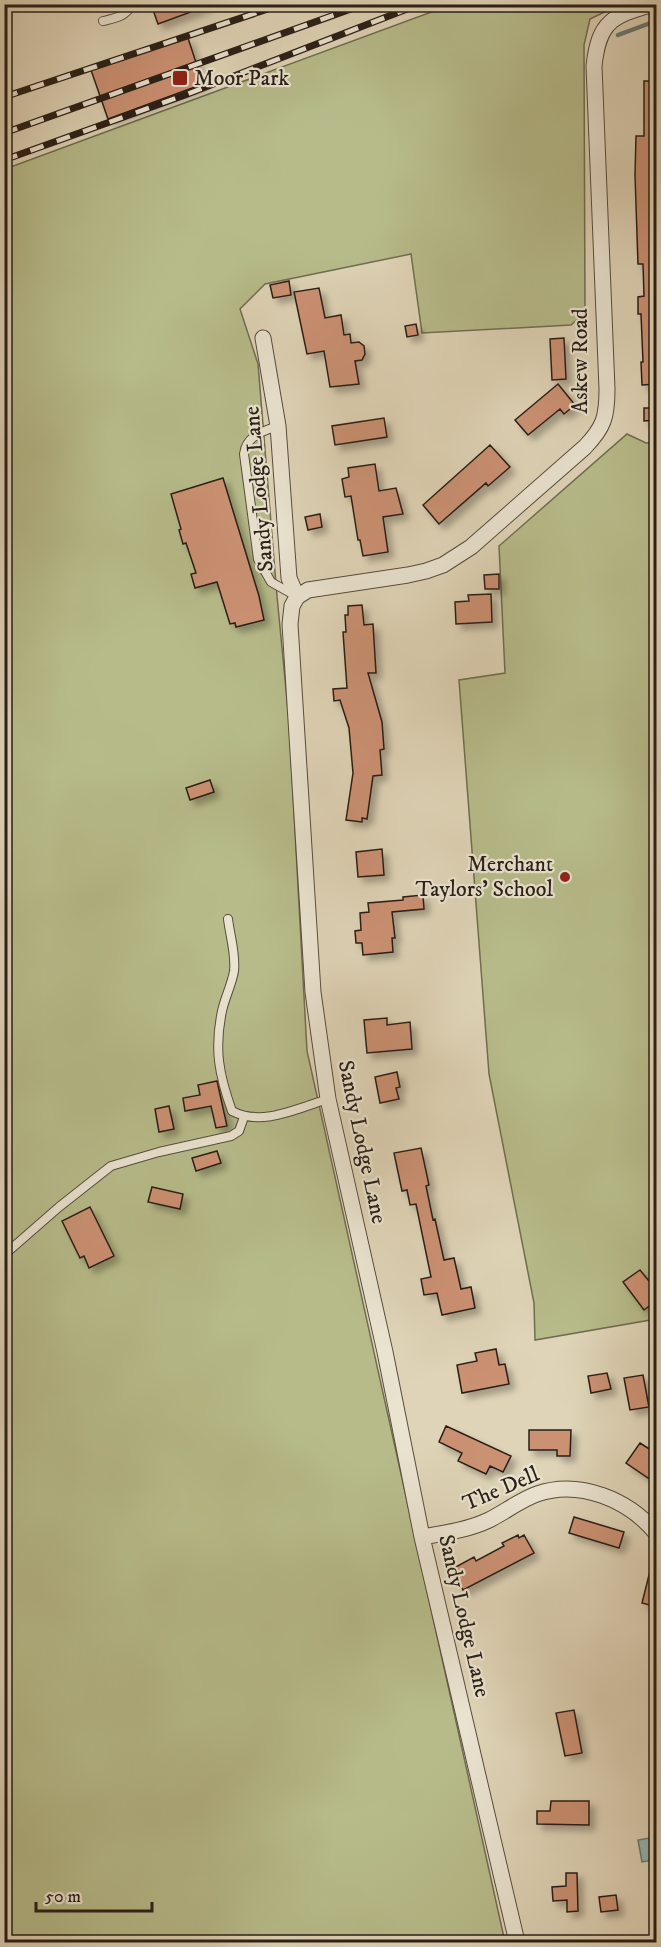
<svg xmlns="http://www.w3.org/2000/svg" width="661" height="1947" viewBox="0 0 661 1947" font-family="'IM FELL DW Pica',serif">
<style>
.green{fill:#b7bb8a;stroke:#706d50;stroke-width:1.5}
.water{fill:#95b7b5;stroke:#6a7a76;stroke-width:1.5}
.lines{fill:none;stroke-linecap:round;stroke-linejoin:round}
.stream{stroke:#6a7a76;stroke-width:4.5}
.building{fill:#cb9173;stroke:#291f17;stroke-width:1.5;filter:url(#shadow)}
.service-casing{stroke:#564c3f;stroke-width:10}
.minor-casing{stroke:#564c3f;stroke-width:17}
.service{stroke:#eae3d0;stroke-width:8}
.minor{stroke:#eae3d0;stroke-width:15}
.rail-casing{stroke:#291f17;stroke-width:7}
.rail{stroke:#eae3d0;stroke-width:4.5;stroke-dasharray:14;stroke-linecap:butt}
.poi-dot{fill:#8f2418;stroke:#eae3d0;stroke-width:2}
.labels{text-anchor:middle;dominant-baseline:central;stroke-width:4.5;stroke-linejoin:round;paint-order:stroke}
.poi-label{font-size:22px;fill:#291f17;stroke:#eae3d0;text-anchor:start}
.street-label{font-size:22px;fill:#291f17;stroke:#eae3d0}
</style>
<defs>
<filter id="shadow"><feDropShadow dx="5.5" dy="5.5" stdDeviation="3" flood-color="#0004"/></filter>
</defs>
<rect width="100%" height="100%" fill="#dfd4b7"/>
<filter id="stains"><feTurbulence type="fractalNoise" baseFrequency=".00333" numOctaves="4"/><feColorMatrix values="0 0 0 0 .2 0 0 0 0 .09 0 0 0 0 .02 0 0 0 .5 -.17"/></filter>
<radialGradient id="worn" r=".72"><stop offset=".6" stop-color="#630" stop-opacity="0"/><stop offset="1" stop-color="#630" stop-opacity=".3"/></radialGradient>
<path class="green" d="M468 4 619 5 590 19 584 45 585 313 571 325 422 333 411 254 265 284 240 309 258 364 277 596 289 721 307 1051 505 1942H5V169L445 7Z
M627 434 646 443 656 442V1319L535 1340 534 1303 489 1074 459 680 505 673 499 546Z"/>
<path class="water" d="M649 1838 653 1860 642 1862 638 1840Z"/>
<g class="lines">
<path class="stream" d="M618 35 656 21"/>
</g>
<path class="building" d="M151 4H207V6L158 24Z
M188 38 203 84 108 119 91 70Z
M644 81H657V161H653V177L657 267V384L642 385 641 362H643L641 314H638V297L644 296 643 264H638L635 175 636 136H644Z
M289 281 291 295 273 298 270 285Z
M319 288 325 318 341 315 344 335 350 334 351 343 359 342 364 346 365 354 362 360 355 361 359 384 330 387 324 351 307 354 294 292Z
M416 324 418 335 407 337 405 326Z
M564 338 566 379 552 380 550 339Z
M558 384 575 405 564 414 560 409 528 435 515 420Z
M644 408H657V420L644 421Z
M384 418 387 437 335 445 332 426Z
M490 445 510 467 488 486 486 483 439 524 423 505Z
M375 464 379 491 396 488 403 514 383 517 388 552 363 556 360 540H358L351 496 345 497 342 479 349 477 348 468Z
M223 478 259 596 264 620 236 627 235 623 230 624 217 582 195 588 191 574 196 573 186 543 183 544 179 530 181 529 171 494Z
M320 514 322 527 308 530 305 517Z
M499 574V589H485L484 575Z
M491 594 492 622 456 624 455 602 469 601 468 595Z
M362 605 364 625 373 624 376 673H368L382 722 384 749 380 750 382 775 373 776 367 819 362 818V822L346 820 353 773 349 728 340 700 334 701 333 689 347 688 343 632H346L345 615H348V606Z
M210 780 214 792 190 800 186 788Z
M382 849 384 875 358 877 356 852Z
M423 895 424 909 392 912 395 938H392L393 952 363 955 362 943H356L355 931 361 930 360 913 369 912 368 903 403 900V897Z
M387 1018V1025L410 1022 412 1049 367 1053 364 1020Z
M397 1072 400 1087 396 1088 399 1099 380 1103 375 1077Z
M217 1081 227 1126 216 1128 211 1106 185 1111 183 1098 200 1095 198 1085Z
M169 1106 174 1129 159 1132 155 1109Z
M421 1148 429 1185 426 1186 433 1220 435 1219 444 1260 454 1258 461 1289 471 1287 475 1308 442 1315 437 1293 424 1295 421 1279 431 1277 416 1204 410 1205 407 1190 402 1191 394 1153Z
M217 1151 221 1163 196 1171 192 1158Z
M152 1187 183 1194 180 1209 148 1202Z
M90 1207 114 1256 89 1268 84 1256 80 1258 62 1221Z
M640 1270 657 1291V1300L644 1310 623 1282Z
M496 1349 499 1365 505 1364 509 1384 462 1393 457 1365 477 1361 475 1353Z
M607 1373 611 1389 591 1393 588 1376Z
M643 1375 649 1407 630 1410 624 1378Z
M446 1426 511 1456 503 1472 490 1466 486 1474 458 1461 462 1453 439 1442Z
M529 1430H571L570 1456H557V1450H529Z
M640 1443 657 1454V1484L626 1463Z
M574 1517 624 1532 619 1548 569 1533Z
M518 1535 519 1538 524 1535 534 1553 463 1590 452 1569 474 1557 476 1561 504 1546 502 1543Z
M652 1563H657V1607L642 1603Z
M574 1710 582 1753 565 1756 556 1713Z
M551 1801H589V1825L537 1824V1811H550Z
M566 1873H577L578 1911 567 1912V1900L553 1901 552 1887 566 1886Z
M616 1895 618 1910 601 1912 599 1897Z"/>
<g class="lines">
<defs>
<path id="service" d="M650 5 656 19
M103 21C116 18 125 17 133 4
M278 426C263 431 246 436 244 454L258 559 271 582 296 596
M228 919C230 936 236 954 234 971 232 984 225 997 222 1011 214 1049 219 1075 232 1111 262 1127 298 1108 328 1099
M4 1255 59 1207 111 1166 159 1152 231 1136 239 1131 244 1117"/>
<path id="minor" d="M263 338 278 426 289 578 297 597 292 606 290 624 313 992 328 1099 385 1352 422 1537 517 1942
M297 597 308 590 408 575 426 571 443 565 471 547 585 447C604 427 607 417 607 389L594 66C599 21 612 16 653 4
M422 1537C445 1533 468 1530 489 1520 505 1512 520 1500 537 1494 580 1479 629 1500 656 1533"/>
</defs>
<use href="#service" class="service-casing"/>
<use href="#minor" class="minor-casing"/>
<use href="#service" class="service"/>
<use href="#minor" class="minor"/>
<defs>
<path id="rail" d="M4 97 283 4
M4 133 365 4
M4 160 185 95 420 4"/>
</defs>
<use href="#rail" class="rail-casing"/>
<use href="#rail" class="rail"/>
</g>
<g class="poi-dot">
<rect x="172" y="70" width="16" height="16" rx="3"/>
<circle cx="565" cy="877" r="6"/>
</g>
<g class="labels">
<g class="poi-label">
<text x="194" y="78">Moor Park</text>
<text x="553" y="864" text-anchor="end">Merchant<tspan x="553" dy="25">Taylors' School</tspan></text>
</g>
<g class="street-label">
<text transform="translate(580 361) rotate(-90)">Askew Road</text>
<text transform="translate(259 489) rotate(-95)">Sandy Lodge Lane</text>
<text transform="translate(362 1142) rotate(78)">Sandy Lodge Lane</text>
<text transform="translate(501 1489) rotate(-23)">The Dell</text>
<text transform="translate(464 1616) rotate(77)">Sandy Lodge Lane</text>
</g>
</g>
<rect width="661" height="1947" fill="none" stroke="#dfd4b7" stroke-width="24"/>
<rect x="6" y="6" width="649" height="1935" fill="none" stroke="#291f17" stroke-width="3"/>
<rect x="12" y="12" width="637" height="1923" fill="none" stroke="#291f17" stroke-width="1.5"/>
<path d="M36 1902v9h116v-9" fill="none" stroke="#291f17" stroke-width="3"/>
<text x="45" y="1902" font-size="18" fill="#291f17" stroke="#eae3d0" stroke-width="4.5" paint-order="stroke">50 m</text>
<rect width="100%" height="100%" filter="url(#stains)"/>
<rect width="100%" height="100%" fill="url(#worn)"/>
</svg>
